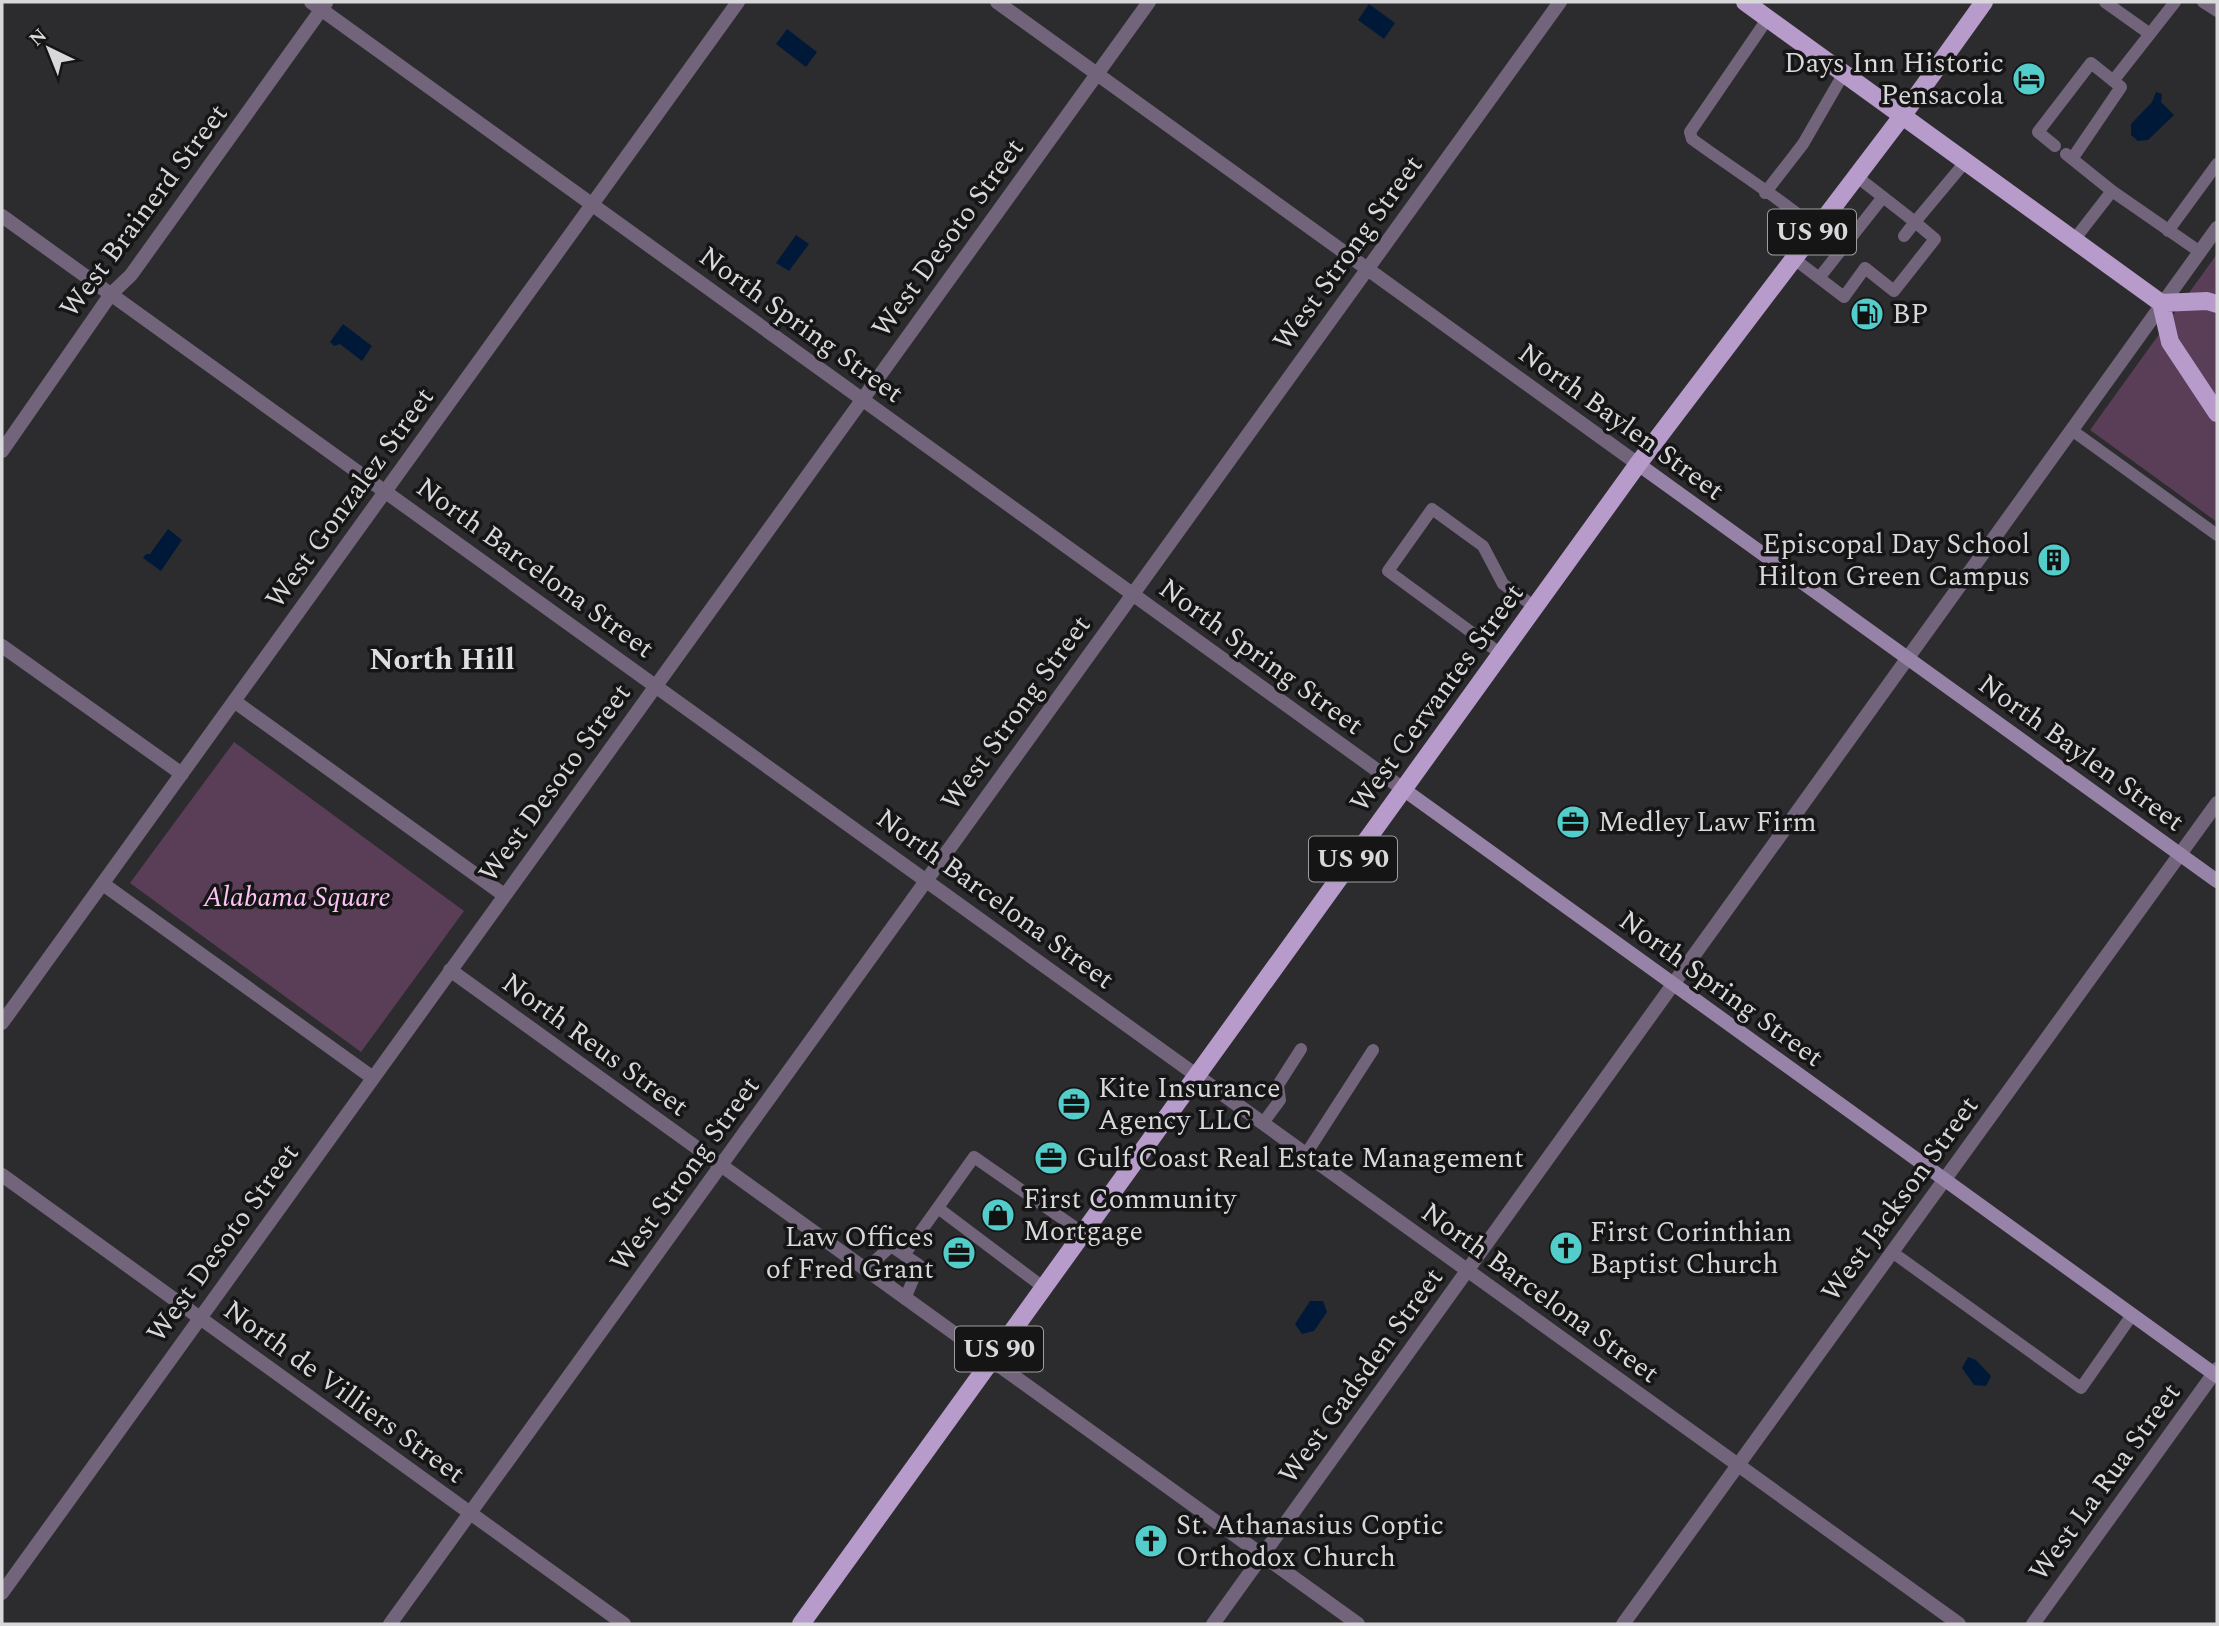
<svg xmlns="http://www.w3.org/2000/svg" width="2219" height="1626" viewBox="0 0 2219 1626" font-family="Spectral,serif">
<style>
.green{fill:#5a3d57}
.water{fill:#001938}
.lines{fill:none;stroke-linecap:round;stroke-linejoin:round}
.lane{stroke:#72647b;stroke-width:12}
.street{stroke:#72647b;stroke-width:14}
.secondary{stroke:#9883a8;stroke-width:14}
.primary{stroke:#b79bcb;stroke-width:18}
.labels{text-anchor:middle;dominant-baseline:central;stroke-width:7;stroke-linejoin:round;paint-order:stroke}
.shield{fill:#151516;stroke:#9e9e9f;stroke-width:2}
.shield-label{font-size:26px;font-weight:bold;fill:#d8d8da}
.poi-label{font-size:28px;fill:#d8d8da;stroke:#151516;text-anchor:start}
.street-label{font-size:28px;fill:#d8d8da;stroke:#151516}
.park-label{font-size:28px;font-style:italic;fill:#fec3f7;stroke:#151516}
.neighbourhood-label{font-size:30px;font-weight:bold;fill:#dddde1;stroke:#151516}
</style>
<rect width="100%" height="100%" fill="#2c2c2f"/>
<path class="green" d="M2217 254V522L2090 430Z
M234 742 464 911 361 1052 130 883Z"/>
<path class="water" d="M1369 4 1395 23 1384 39 1358 20Z
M787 29 817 52 806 67 776 44Z
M2156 92 2162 94 2161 102 2174 115 2148 140 2138 141 2131 135V124L2152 102Z
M796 235 809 244 789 271 776 263Z
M343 324 372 346 362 361 340 344 334 346 330 342Z
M168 529 182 540 161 571 143 558 146 554H150Z
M1310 1301H1323L1327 1312 1314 1331 1302 1334 1295 1324Z
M1968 1357 1976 1360 1991 1376 1986 1386 1974 1385 1962 1368Z"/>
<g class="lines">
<path class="lane" d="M2105 2 2150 34
M2203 2 2217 11
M1768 18 1690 132 1692 139C1733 169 1777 196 1815 228
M2113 81 2175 2
M2055 146 2038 132 2091 63 2121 87 2072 159
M2066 154 2112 191
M1856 176 1883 197
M1765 193 1803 144 1844 73
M2168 231 2217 164
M2074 240 2112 191 2200 252
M1793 258 1844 297 1865 268 1894 291 1935 239 1915 222 1966 161
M1819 278 1883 197 1915 222 1904 236
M2073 431 2217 535
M1501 654 1388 571 1432 509 1483 546 1503 584 1535 607
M1263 1123 1280 1100 1278 1085 1301 1049
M1306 1154 1373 1050
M938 1208 1043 1287
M1892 1252 2081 1388 2132 1315
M904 1255 974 1157 1083 1233
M865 1270 891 1246 919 1265 905 1299"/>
<path class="street" d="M311 2 1403 789
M997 2 1638 464
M2 216 1959 1624
M2 451 111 294 131 275 326 3
M2 646 182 774
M234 701 504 895
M103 884 373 1078
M450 970 1358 1624
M2 1023 738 2
M2 1175 624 1624
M2 1593 1149 2
M390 1624 1560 2
M1213 1624 2217 228
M1623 1624 2217 803
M2033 1624 2217 1369"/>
<path class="secondary" d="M1638 464 2217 881
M1403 789 2217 1376"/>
<path class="primary" d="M1745 2 2161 303 2207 301 2217 304
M2161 303 2170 342 2217 413
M801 1624 1638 464 1903 115 1984 2"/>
</g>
<defs>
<symbol id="hotel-disc" viewBox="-11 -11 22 22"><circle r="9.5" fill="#53cdca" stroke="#151516"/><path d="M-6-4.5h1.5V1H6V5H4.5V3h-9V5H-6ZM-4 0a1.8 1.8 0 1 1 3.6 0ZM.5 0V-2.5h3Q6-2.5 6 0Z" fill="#111"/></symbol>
<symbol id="fuel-disc" viewBox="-11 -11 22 22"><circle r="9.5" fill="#53cdca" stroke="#151516"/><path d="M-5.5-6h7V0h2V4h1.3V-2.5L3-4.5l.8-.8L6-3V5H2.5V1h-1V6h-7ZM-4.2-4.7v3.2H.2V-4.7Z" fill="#111"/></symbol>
<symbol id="building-disc" viewBox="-11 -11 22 22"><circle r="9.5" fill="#53cdca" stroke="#151516"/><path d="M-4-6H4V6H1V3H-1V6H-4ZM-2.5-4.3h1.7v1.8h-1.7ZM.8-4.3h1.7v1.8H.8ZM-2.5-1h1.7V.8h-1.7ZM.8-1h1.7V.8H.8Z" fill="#111"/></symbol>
<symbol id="office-disc" viewBox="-11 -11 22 22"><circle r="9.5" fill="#53cdca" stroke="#151516"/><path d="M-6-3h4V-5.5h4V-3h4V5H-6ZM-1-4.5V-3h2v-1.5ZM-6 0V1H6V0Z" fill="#111"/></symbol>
<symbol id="shop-disc" viewBox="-11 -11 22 22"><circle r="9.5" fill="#53cdca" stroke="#151516"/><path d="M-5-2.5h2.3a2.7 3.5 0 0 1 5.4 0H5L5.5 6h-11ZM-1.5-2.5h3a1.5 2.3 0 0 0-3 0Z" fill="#111"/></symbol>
<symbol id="church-disc" viewBox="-11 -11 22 22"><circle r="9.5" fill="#53cdca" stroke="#151516"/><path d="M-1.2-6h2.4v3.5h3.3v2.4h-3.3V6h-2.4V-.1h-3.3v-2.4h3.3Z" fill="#111"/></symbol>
</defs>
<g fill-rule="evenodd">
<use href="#hotel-disc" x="2010" y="60" width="38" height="38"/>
<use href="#fuel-disc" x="1848" y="295" width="38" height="38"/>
<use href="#building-disc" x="2035" y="541" width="38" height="38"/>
<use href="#office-disc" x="1554" y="803" width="38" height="38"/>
<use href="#office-disc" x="1055" y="1085" width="38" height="38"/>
<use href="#office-disc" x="1032" y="1139" width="38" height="38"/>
<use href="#shop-disc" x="979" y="1196" width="38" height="38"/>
<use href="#church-disc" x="1547" y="1229" width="38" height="38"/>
<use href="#office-disc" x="940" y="1234" width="38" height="38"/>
<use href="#church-disc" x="1132" y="1522" width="38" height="38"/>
</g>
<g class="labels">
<g class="shield">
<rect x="1768" y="209.5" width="88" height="45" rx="5"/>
<rect x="1309" y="836.5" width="88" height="45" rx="5"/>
<rect x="955" y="1326.5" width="88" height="45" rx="5"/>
</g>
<g class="shield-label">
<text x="1812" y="232">US 90</text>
<text x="1353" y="859">US 90</text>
<text x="999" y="1349">US 90</text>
</g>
<g class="poi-label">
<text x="2004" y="63" text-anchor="end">Days Inn Historic<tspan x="2004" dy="32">Pensacola</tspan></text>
<text x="1892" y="314">BP</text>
<text x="2030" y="544" text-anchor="end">Episcopal Day School<tspan x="2030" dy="32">Hilton Green Campus</tspan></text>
<text x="1598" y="822">Medley Law Firm</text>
<text x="1098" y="1088">Kite Insurance<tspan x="1098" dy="32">Agency LLC</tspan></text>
<text x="1076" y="1158">Gulf Coast Real Estate Management</text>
<text x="1023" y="1199">First Community<tspan x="1023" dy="32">Mortgage</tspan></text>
<text x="1590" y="1232">First Corinthian<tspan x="1590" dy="32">Baptist Church</tspan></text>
<text x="934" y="1237" text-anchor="end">Law Offices<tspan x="934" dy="32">of Fred Grant</tspan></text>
<text x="1176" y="1525">St. Athanasius Coptic<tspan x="1176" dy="32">Orthodox Church</tspan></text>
</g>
<g class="street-label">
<text transform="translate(144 211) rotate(-53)">West Brainerd Street</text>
<text transform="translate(948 238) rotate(-54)">West Desoto Street</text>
<text transform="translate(1348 253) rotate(-54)">West Strong Street</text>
<text transform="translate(801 325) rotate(36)">North Spring Street</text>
<text transform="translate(1621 422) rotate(36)">North Baylen Street</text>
<text transform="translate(350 498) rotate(-54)">West Gonzalez Street</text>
<text transform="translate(535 568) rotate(36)">North Barcelona Street</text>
<text transform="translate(1261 657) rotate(36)">North Spring Street</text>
<text transform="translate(1437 698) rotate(-54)">West Cervantes Street</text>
<text transform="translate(1016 713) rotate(-54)">West Strong Street</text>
<text transform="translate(2081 753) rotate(36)">North Baylen Street</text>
<text transform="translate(555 783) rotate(-54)">West Desoto Street</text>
<text transform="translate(995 899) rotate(36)">North Barcelona Street</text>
<text transform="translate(1721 989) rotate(36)">North Spring Street</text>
<text transform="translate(595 1045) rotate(36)">North Reus Street</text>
<text transform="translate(685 1174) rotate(-54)">West Strong Street</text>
<text transform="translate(1900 1199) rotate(-54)">West Jackson Street</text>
<text transform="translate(223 1243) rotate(-54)">West Desoto Street</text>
<text transform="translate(1540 1293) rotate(36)">North Barcelona Street</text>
<text transform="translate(1361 1376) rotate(-54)">West Gadsden Street</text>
<text transform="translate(344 1392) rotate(36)">North de Villiers Street</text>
<text transform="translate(2105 1482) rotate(-54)">West La Rua Street</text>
</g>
<g class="park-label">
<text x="297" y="897">Alabama Square</text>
</g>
<g class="neighbourhood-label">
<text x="442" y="660">North Hill</text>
</g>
</g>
<rect width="2219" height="1626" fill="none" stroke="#d8d8da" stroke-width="7"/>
<g transform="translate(49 49) rotate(317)" stroke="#151516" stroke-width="5" paint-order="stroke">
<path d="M0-5L12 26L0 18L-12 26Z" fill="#d8d8da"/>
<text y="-10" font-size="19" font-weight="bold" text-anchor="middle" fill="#d8d8da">N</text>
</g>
</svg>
